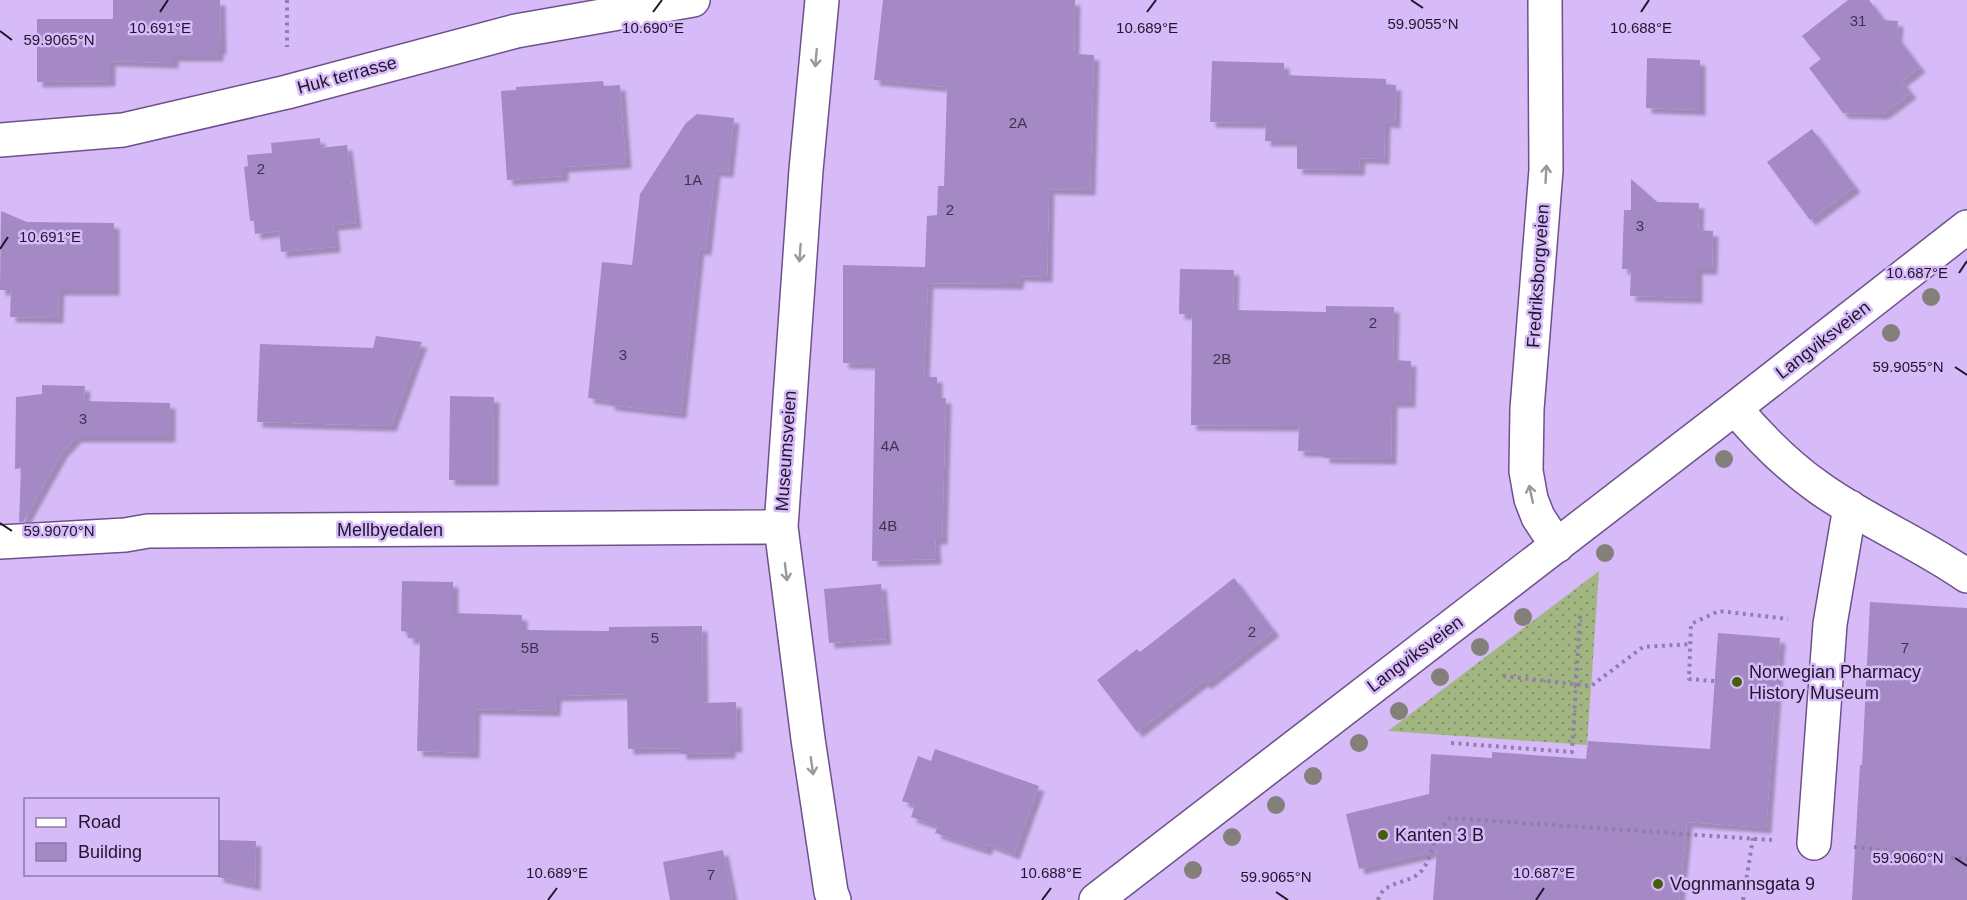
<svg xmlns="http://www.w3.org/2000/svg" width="1967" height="900" viewBox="0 0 1967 900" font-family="Helvetica,sans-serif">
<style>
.garden{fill:url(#garden-dots)}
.building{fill:#a489c4;filter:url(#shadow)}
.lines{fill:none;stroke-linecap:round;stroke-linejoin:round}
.minor-casing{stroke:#6d5289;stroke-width:36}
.path{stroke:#937dad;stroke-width:4;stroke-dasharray:3 4.5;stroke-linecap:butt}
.minor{stroke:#fff;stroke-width:33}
.tree{fill:#828078}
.oneway{stroke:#9b96a0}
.ticks{fill:none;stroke:#20152c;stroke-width:2}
.poi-dot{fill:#475f0b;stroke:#d7bbf9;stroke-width:2}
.labels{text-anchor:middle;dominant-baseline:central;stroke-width:5;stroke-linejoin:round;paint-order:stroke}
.number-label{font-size:15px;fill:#413252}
.street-label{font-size:18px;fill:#20152c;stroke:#d7bbf9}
.poi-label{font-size:18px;fill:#20152c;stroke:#d7bbf9;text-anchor:start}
.ticks-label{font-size:15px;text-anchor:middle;fill:#20152c;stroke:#d7bbf9;stroke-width:5;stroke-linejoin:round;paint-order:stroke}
</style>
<defs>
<pattern id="garden-dots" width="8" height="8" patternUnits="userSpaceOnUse" patternTransform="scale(1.5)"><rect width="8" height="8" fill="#a2b682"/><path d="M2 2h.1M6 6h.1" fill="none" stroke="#84936b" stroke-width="1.8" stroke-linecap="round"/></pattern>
<filter id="shadow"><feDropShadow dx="5.5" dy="5.5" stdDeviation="1.5" flood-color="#0004"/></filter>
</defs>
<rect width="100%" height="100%" fill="#d7bbf9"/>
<path class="garden" d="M1599 571 1587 745 1388 731Z"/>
<path class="building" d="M113 0H220L221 49H218V56H173V63L110 61V81L37 82V19H113Z
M883 0H1075L1074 54 1094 55 1090 190 1049 189 1047 277 1019 276 1018 284 928 283 924 377H937V398H946L942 539H935L936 559 872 561 875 364 843 363V265L925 267 927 216 937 215 938 186H944L947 87 874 80Z
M1848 0H1869L1884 20 1898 21 1897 37 1920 67 1902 81 1911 93 1883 114 1843 113 1809 68 1821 59 1802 36Z
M1647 58 1700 60V110L1646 108Z
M1212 61 1284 63V75L1386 79V85H1396L1395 123 1385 122 1384 159 1360 158 1359 170 1297 169V141H1265L1266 123 1210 122Z
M603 81 604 86 620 85 626 163 563 167V176L507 180 501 91 516 90V87Z
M697 114 734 118 728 172 715 171 706 250 699 249 681 413 609 405 610 401 588 398 602 262 632 265 640 194 686 123Z
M1812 129 1855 187 1810 220 1767 162Z
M320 138 321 148 347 145 356 223 333 225 335 247 281 252 279 231 255 234 254 221H250L244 167 248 166 247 155 272 153 271 143Z
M1631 179 1657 202 1699 203 1698 230 1713 231 1712 269H1697V298L1630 296 1631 269H1622L1624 210H1631Z
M1 211 27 222 114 223V290H59L58 318 10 317 11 290H0Z
M1180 269 1234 270 1233 310 1326 312V306L1394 307 1393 360 1411 361 1410 402H1392L1391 459 1324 458V452L1298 451 1299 426 1191 425 1192 314H1179Z
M376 336 422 342 391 426 257 422 260 344 373 348Z
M42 385 85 386 84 401 170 403V437H76L62 452 23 522H19L21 468 15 469 16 397 42 394Z
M450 396 494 397 493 480H449Z
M1234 578 1274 631 1206 684 1203 681 1137 732 1097 680 1137 649 1140 652Z
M402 581 453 582V613L522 615V630L609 631V627L702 626 703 703 736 702 737 747H730V753L681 754V748L628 749 627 694 556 696 555 711 475 709 474 753 417 751 420 639 408 638V632L401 631Z
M881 584 886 639 829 643 824 589Z
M1870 602 1967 608V900H1852L1860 765H1862Z
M1718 633 1780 638 1766 828 1687 822 1679 900H1433L1437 851 1359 869 1346 814 1429 794 1431 754 1492 758V752L1586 759 1588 741 1710 749Z
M935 749 1039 786 1014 854 988 844 986 850 935 833 938 826 911 817 915 805 902 801 918 756 931 761Z
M218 840 256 841 255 885 218 877Z
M723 850 733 900H670L663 862Z"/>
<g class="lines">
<defs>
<path id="minor" d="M822 0 806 170 781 527 808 739 831 892 834 900
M1545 0 1546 170 1527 409 1526 471 1531 499 1538 517 1557 546
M0 140 123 130 287 92 516 31 693 0
M1735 408C1759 437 1787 465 1818 487 1865 521 1920 543 1967 576
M0 542 125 535 148 531 781 527
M1814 843 1830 624 1850 507
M1096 900 1735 408 1967 227"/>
</defs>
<use href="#minor" class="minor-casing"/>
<path class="path" d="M287 0V47
M1503 676 1591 686 1643 647 1691 644
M1714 681 1689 679 1691 624 1719 611 1788 619
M1451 743 1572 752 1580 615
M1854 847 1967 859
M1378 900C1383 882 1404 884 1417 875 1429 866 1431 850 1436 837 1439 830 1445 824 1450 818L1772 840
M1743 900 1753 838"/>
<use href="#minor" class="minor"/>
</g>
<g class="tree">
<circle cx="1931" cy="297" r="9"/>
<circle cx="1891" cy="333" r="9"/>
<circle cx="1724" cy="459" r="9"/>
<circle cx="1605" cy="553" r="9"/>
<circle cx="1523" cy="617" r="9"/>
<circle cx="1480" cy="647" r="9"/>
<circle cx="1440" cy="677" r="9"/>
<circle cx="1399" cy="711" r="9"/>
<circle cx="1359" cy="743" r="9"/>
<circle cx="1313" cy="776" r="9"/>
<circle cx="1276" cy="805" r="9"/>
<circle cx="1232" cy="837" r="9"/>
<circle cx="1193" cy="870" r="9"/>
</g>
<defs><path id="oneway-shaft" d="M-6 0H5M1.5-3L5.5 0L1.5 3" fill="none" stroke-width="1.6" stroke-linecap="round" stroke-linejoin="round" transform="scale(1.5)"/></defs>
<g class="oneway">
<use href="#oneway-shaft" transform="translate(816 58) rotate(95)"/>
<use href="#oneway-shaft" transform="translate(1546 174) rotate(-87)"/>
<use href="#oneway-shaft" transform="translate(800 253) rotate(94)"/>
<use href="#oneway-shaft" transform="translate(1531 494) rotate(-102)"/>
<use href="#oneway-shaft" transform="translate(786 572) rotate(83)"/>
<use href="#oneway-shaft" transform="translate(812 766) rotate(82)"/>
</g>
<path class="ticks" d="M1411 0 1423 8M160 12 168 0M653 12 662 0M1147 12 1156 0M1641 12 1649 0M0 31 12 40M0 249 8 237M1959 273 1967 261M1955 367 1967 375M0 523 12 531M1955 858 1967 866M1276 892 1288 900M548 900 557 888M1042 900 1051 888M1536 900 1544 888"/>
<g class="poi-dot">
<circle cx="1737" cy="682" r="6"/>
<circle cx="1383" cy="835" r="6"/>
<circle cx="1658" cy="884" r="6"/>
</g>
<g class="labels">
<g class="number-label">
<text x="1858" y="20">31</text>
<text x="1018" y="122">2A</text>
<text x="261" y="168">2</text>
<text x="693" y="179">1A</text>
<text x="950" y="209">2</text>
<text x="1640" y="225">3</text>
<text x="1373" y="322">2</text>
<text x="623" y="354">3</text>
<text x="1222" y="358">2B</text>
<text x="83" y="418">3</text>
<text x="890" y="445">4A</text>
<text x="888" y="525">4B</text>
<text x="1252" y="631">2</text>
<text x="655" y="637">5</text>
<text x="530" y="647">5B</text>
<text x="1905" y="647">7</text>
<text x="711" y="874">7</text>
</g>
<g class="street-label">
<text transform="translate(347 75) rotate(-15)">Huk terrasse</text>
<text transform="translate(1538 276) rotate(-86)">Fredriksborgveien</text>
<text transform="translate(1823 340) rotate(-38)">Langviksveien</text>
<text transform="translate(786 451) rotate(-86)">Museumsveien</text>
<text x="390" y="530">Mellbyedalen</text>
<text transform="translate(1415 654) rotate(-37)">Langviksveien</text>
</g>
<g class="poi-label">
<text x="1749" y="672">Norwegian Pharmacy<tspan x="1749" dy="21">History Museum</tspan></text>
<text x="1395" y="835">Kanten 3 B</text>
<text x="1670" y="884">Vognmannsgata 9</text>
</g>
</g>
<g class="ticks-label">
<text x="1423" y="29">59.9055°N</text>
<text x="160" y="33">10.691°E</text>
<text x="653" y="33">10.690°E</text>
<text x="1147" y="33">10.689°E</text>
<text x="1641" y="33">10.688°E</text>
<text x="59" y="45">59.9065°N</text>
<text x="50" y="242">10.691°E</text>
<text x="1917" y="278">10.687°E</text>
<text x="1908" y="372">59.9055°N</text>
<text x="59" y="536">59.9070°N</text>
<text x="1908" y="863">59.9060°N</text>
<text x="557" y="878">10.689°E</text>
<text x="1051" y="878">10.688°E</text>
<text x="1544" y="878">10.687°E</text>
<text x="1276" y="882">59.9065°N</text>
</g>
<rect x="24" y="798" width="195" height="78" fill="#d7bbf9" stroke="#8e79a7" stroke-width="1.5"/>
<rect x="36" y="818" width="30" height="9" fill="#ffffff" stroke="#8e79a7" stroke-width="1.5"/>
<text x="78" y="828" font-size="18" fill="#20152c">Road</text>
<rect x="36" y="843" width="30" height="18" fill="#a489c4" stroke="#8e79a7" stroke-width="1.5"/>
<text x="78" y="858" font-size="18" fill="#20152c">Building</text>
</svg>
